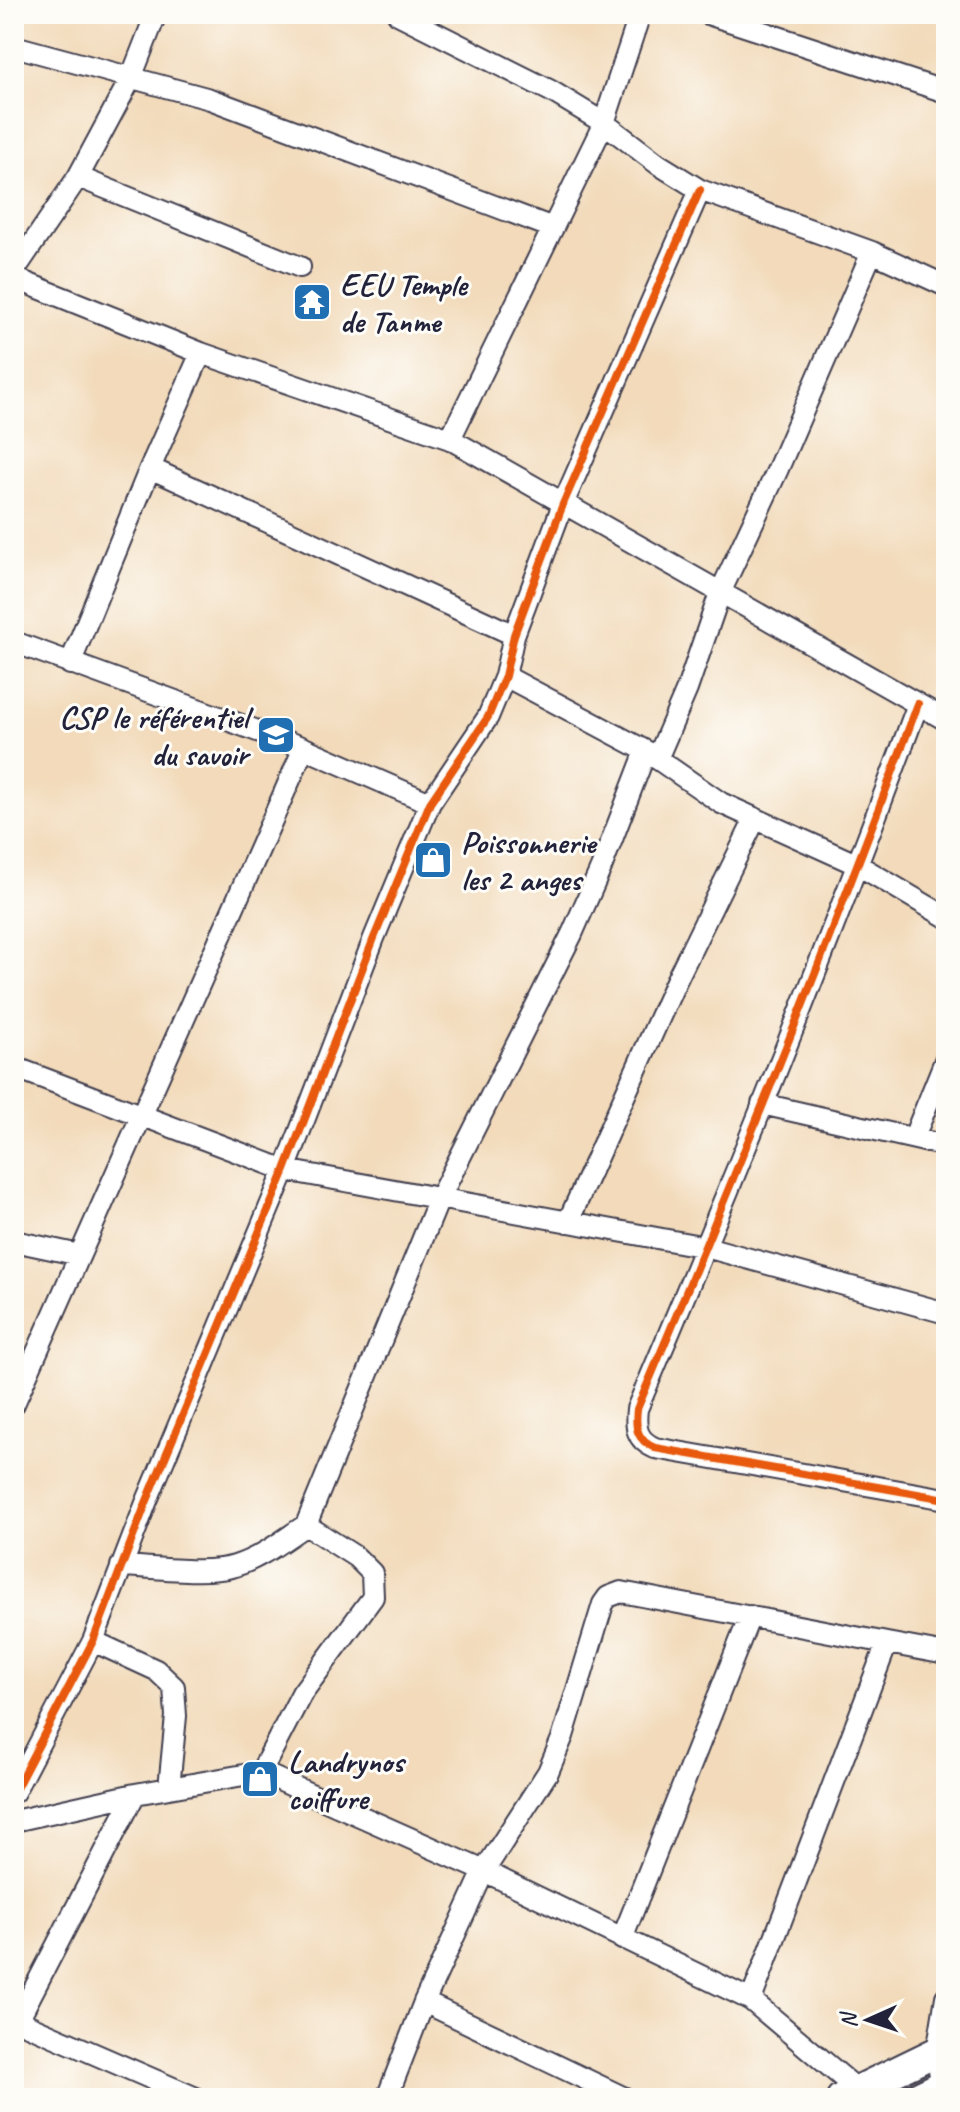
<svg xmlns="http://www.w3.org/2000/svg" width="960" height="2112" viewBox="0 0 960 2112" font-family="Caveat,sans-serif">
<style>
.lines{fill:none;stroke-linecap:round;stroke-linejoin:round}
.minor-casing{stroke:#413e4e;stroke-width:24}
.secondary-casing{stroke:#413e4e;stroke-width:32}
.minor{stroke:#fff;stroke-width:20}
.secondary{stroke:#fff;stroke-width:28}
.cycleway-casing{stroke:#fdfcf7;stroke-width:13}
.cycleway{stroke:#e8590c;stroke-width:8}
.labels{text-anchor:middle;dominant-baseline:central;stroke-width:6;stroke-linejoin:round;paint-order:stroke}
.poi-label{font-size:32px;font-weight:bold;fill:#22223b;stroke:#fdfcf7;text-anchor:start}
</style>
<rect width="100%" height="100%" fill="#fdfcf7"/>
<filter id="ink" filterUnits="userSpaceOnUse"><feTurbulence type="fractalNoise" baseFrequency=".0125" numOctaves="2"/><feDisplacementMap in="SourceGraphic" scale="16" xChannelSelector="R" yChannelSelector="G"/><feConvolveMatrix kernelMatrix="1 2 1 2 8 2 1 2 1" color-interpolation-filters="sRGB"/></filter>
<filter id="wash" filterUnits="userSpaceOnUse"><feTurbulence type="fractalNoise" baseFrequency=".006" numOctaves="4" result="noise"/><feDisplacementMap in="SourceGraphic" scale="32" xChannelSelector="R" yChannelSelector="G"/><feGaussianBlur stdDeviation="1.8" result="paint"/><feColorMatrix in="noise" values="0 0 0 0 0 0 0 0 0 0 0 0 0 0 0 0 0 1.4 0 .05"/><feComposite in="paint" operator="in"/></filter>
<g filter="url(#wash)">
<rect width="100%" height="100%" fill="#f2daba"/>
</g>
<g filter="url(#ink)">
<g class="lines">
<defs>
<path id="minor" d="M398 14 551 91 604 123 658 164 700 190 872 252 946 286
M708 14 946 92
M14 46 210 99 553 228
M78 177 300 267
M14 271 78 177 131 78 156 14
M14 278 201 353 450 439 946 720
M450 439 604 123 640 14
M150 468 514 635
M14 642 304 748 430 803
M70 664 150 468 201 353
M505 676 646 751 721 803 858 865 946 917
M918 704C830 941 736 1176 637 1409 635 1427 636 1440 655 1448L946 1499
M657 759 687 689 720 593 777 471 872 252
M14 1067 285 1170 706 1247 946 1313
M762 1104 946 1146
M914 1137 946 1058
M568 1222 676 981 755 819
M14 1241 80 1255
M14 1404 304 748
M121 1566C151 1567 207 1575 235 1566 261 1558 283 1540 306 1525L439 1199 572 934 601 868 646 751
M93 1641 156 1670 174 1687 176 1716 169 1788
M261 1772 302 1693 373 1597 372 1573 356 1557 306 1525
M14 1792 93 1641 146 1503 285 1170 374 938 430 803 488 717 505 676 514 635 563 504 700 190
M14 1821 135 1794 261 1772 484 1871 751 2000 867 2098
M622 1939 750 1616
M946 1997 937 2052 941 2085 946 2087
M751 2000 887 1643 946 1654
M424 2002 625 2098
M14 2019 196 2098
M18 2020 135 1794
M387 2098 424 2002 484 1871 548 1772 563 1736 603 1604 608 1597 621 1592 887 1643"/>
<path id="secondary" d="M841 2098 946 2047
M915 2098 946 2083"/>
</defs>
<use href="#minor" class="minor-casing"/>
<use href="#secondary" class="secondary-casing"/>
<use href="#minor" class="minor"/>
<use href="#secondary" class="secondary"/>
<defs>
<path id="cycleway" d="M918 704C830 941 736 1176 637 1409 635 1427 636 1440 655 1448L946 1499
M14 1792 93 1641 146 1503 285 1170 374 938 430 803 488 717 505 676 514 635 563 504 700 190"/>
</defs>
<use href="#cycleway" class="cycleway-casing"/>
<use href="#cycleway" class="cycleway"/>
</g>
</g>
<defs>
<symbol id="temple-square" viewBox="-11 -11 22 22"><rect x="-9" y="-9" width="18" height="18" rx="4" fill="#1f6fb2" stroke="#fdfcf7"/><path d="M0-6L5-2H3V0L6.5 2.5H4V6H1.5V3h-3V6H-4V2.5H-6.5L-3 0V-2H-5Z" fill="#fff"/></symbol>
<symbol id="school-square" viewBox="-11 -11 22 22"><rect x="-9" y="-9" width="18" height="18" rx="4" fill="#1f6fb2" stroke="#fdfcf7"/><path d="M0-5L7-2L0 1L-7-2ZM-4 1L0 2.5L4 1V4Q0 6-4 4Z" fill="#fff"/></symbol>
<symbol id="shop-square" viewBox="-11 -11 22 22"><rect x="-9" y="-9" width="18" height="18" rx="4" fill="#1f6fb2" stroke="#fdfcf7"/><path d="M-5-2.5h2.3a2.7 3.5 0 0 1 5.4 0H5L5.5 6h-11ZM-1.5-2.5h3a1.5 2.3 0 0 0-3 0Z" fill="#fff"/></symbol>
</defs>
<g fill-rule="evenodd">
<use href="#temple-square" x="290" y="280" width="44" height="44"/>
<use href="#school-square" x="254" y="713" width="44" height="44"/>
<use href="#shop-square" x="411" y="838" width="44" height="44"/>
<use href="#shop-square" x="238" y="1757" width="44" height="44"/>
</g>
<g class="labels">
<g class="poi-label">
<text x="340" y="284">EEU Temple<tspan x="340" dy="37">de Tanme</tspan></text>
<text x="248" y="717" text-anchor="end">CSP le référentiel<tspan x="248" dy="37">du savoir</tspan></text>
<text x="461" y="842">Poissonnerie<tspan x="461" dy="37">les 2 anges</tspan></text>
<text x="288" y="1761">Landrynos<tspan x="288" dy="37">coiffure</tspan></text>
</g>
</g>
<rect width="960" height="2112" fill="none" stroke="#fdfcf7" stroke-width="48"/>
<g transform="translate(868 2020) rotate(267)" stroke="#fdfcf7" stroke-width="6" paint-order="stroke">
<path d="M0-6L14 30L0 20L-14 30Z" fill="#22223b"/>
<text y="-12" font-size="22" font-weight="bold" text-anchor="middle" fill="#22223b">N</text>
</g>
</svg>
